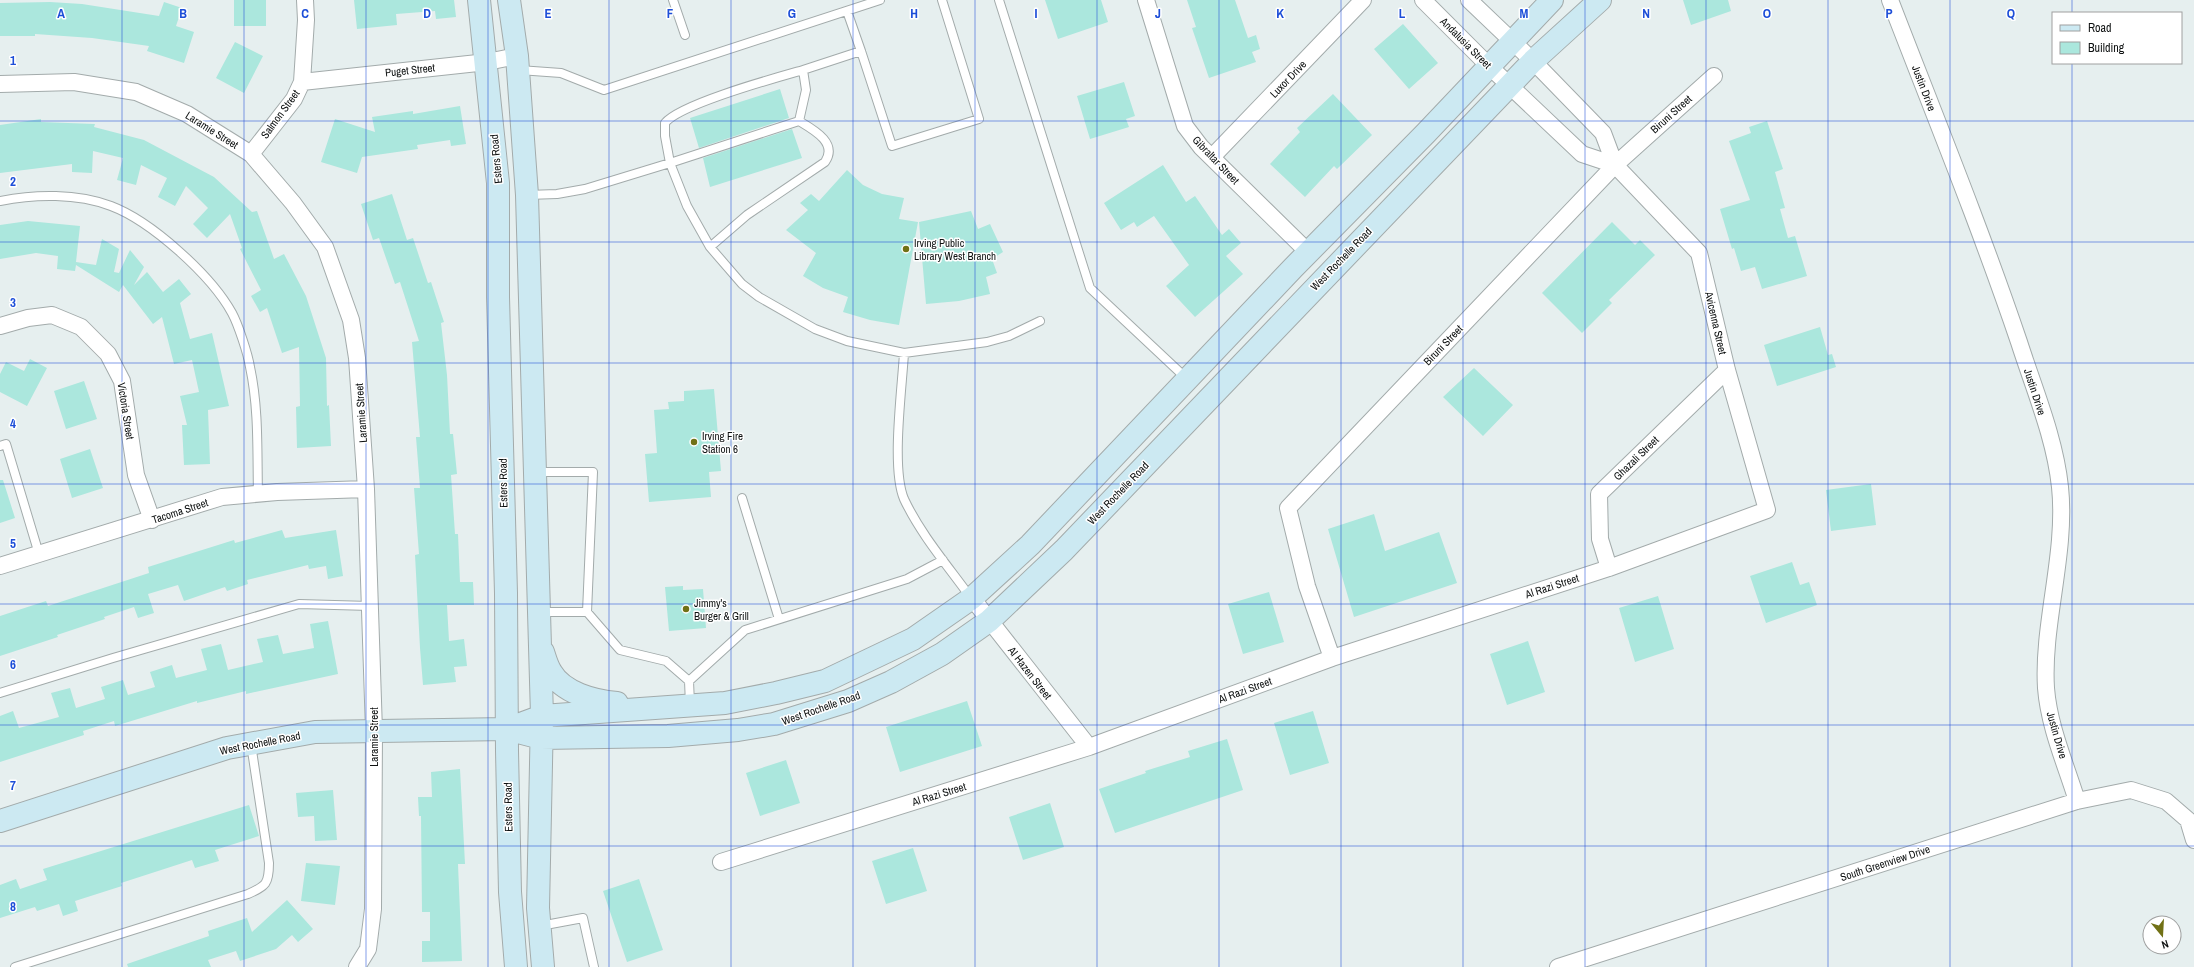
<svg xmlns="http://www.w3.org/2000/svg" width="2194" height="967" viewBox="0 0 2194 967" font-family="'Archivo Narrow',sans-serif">
<style>
.building{fill:#abe7dd}
.lines{fill:none;stroke-linecap:round;stroke-linejoin:round}
.lane-casing{stroke:#a3abab;stroke-width:10}
.street-casing{stroke:#a3abab;stroke-width:18}
.secondary-casing{stroke:#a3abab;stroke-width:24}
.lane{stroke:#fff;stroke-width:8}
.street{stroke:#fff;stroke-width:16}
.secondary{stroke:#cce9f2;stroke-width:22}
.grid{fill:none;stroke:#1d4ed8;stroke-width:1;stroke-opacity:0.55}
.poi-dot{fill:#717116;stroke:#fff;stroke-width:1.5}
.labels{text-anchor:middle;dominant-baseline:central;stroke-width:3;stroke-linejoin:round;paint-order:stroke}
.street-label{font-size:11px;fill:#0e1111;stroke:#fff}
.poi-label{font-size:11px;fill:#0e1111;stroke:#fff;text-anchor:start}
.grid-label{font-size:13px;text-anchor:middle;font-weight:bold;fill:#1d4ed8;stroke:#fff;stroke-width:3;stroke-linejoin:round;paint-order:stroke}
</style>
<rect width="100%" height="100%" fill="#e6efef"/>
<path class="building" d="M234 0H266V26H234Z
M354 0H454L456 17 436 19 435 11 396 14 397 25 357 29Z
M1045 0H1101L1108 22 1058 39Z
M1187 0H1235L1248 38 1256 35 1260 49 1252 52 1256 62 1209 78 1192 28 1196 27Z
M1683 0H1728L1731 11 1691 25Z
M50 2 82 4 159 16 164 2 182 8 176 26 194 32 184 63 147 51 149 46 92 38 35 34V36H0V3Z
M1403 24 1438 63 1409 89 1374 49Z
M235 42 263 56 244 93 216 78Z
M1124 82 1135 116 1126 119 1129 127 1090 139 1077 96Z
M780 89 789 118 699 148 690 118Z
M1333 94 1372 135 1337 169 1334 166 1305 197 1270 164 1300 132 1297 128Z
M460 106 466 144 451 146 450 140 417 145 418 149 362 157 357 173 321 162 335 119 375 132 372 117 413 111V114Z
M41 119V122L95 124 94 127 144 140 214 177 252 212 257 211 274 259 284 254 306 296 326 358 327 406 329 405 331 446 297 448 296 407 300 406 299 347 282 353 267 308 260 312 251 296 261 290 240 249 242 248 230 214 207 238 193 224 208 208 186 186 175 206 158 197 167 178 141 165 136 185 117 180 123 158 93 151 92 173 72 172V164L0 173V125Z
M1767 121 1783 169 1775 172 1785 208 1780 209 1788 238 1795 236 1807 276 1762 289 1755 267 1741 271 1734 248 1732 249 1720 209 1750 200 1729 141 1751 133 1749 127Z
M792 129 802 158 710 187 703 158Z
M1163 165 1186 202 1195 196 1222 235 1229 229 1241 243 1226 256 1243 274 1195 317 1166 286 1189 265 1154 216 1137 227 1134 222 1121 230 1104 203Z
M847 170 863 185 882 194 904 198 899 219 918 222 899 325 870 320 843 312 848 297 823 288 803 276 816 253 786 230 808 210 800 203 811 194 819 201Z
M392 194 407 240 413 238 428 283 431 282 444 322 441 323 447 375 450 434H453L457 474 451 475 455 534H458L460 582H473L474 605H447L449 641 464 639 467 666 454 667 456 682 423 685 420 648 415 555 419 554 414 488H420L416 437H420L412 342 419 341 400 282 395 284 379 238 373 240 361 204Z
M971 211 978 229 990 224 1003 252 992 259 997 273 986 277 990 294 959 301 926 304 919 222Z
M28 221 80 226 76 262 96 265 102 239 119 249 114 272 119 273 130 250 144 267 134 285 147 272 163 292 179 279 191 294 180 303 190 339 212 333 229 406 208 410 210 464 184 465 182 425H187L180 396 199 392 192 360 174 364 162 317 153 324 123 285 119 292 76 265 75 271 57 269 58 256 36 253 0 259V225Z
M1612 222 1635 245 1640 240 1655 255 1609 300 1612 303 1582 333 1542 293Z
M1820 327 1828 355 1832 354 1836 367 1777 386 1764 345Z
M30 359 47 368 27 406 0 392V374L6 362 24 371Z
M1474 368 1513 405 1483 436 1443 397Z
M84 381 97 419 66 429 54 391Z
M714 389 721 471 709 472 711 497 649 502 645 454 657 453 654 410 669 409 668 402 684 401V391Z
M90 449 103 488 72 498 60 459Z
M0 480H3L15 518 0 523Z
M1871 484 1876 525 1831 531 1826 490Z
M1374 514 1385 551 1439 532 1457 583 1354 617 1328 529Z
M282 530 285 538 336 530 343 576 328 579 326 566 309 569 308 565 247 580 248 584 227 591 225 587 184 601 178 585 148 594 154 613 138 618 134 607 104 617 105 619 57 635 58 637 0 656V616L46 601 48 606 149 573 148 567 234 540 235 543Z
M1792 562 1800 585 1809 582 1817 605 1766 623 1750 576Z
M683 586V590L703 589 706 628 669 631 665 587Z
M1269 592 1284 642 1243 654 1228 604Z
M1658 596 1674 649 1635 662 1619 608Z
M328 621 338 674 246 694V691L197 703V701L115 726 114 721 83 731 84 735 0 762V716L13 711 19 728 59 717 51 693 70 688 76 708 105 699 101 687 123 680 128 695 155 687 150 672 172 665 176 678 207 670 201 649 221 644 228 670 263 662 257 639 278 635 283 654 314 648 310 624Z
M1528 641 1545 692 1507 705 1490 654Z
M967 701 982 746 900 772 886 727Z
M1313 711 1329 763 1290 775 1274 723Z
M1227 739 1243 790 1115 833 1099 789 1146 773 1145 771 1190 757 1188 751Z
M786 760 800 803 760 816 746 773Z
M460 769 465 864H458L462 961 422 962V941H430V912H422L421 816H419L418 797H432L431 772Z
M333 790 337 840 315 841 314 816 298 817 296 793Z
M1050 803 1064 847 1023 860 1009 817Z
M249 805 259 836 215 850 219 861 195 868 192 860 121 883 122 886 75 901 78 911 63 916 59 904 37 911 35 907 0 918V885L16 879 20 889 47 880 43 869Z
M913 848 927 891 886 904 872 861Z
M306 863 340 866 335 905 301 901Z
M639 879 663 950 627 962 603 891Z
M287 900 313 929 298 942 292 935 276 949 240 961 236 951 208 960 211 967H128L127 964 209 936 208 931 247 918 252 932Z"/>
<g class="lines">
<defs>
<path id="lane" d="M673 0 685 35
M999 0 1090 288 1187 379
M847 11 861 51
M519 70 561 73 604 90 880 0
M803 70 861 51 892 146 979 119 942 0
M527 195 557 194 585 189 670 163 687 206 710 247 742 284 759 297 815 329 847 341 904 353 987 342 1009 336 1040 321
M0 201C35 194 77 193 111 206 151 221 211 275 232 313 238 324 248 354 250 367 259 409 257 452 258 494
M710 247 747 215 825 162C838 143 814 130 799 121L670 163 665 136V123C680 104 775 78 803 70L806 90 799 121
M904 353C902 389 891 468 904 499 921 535 948 566 971 598
M0 446 6 444 39 554
M535 472H593L587 612
M742 498 779 619
M540 612H587L620 650 666 661 689 681
M0 693 113 658 299 604 370 606
M690 704 689 681 745 630 907 579 943 560
M540 926 583 918 594 967
M15 967 248 894C266 886 269 884 269 863L251 744"/>
<path id="street" d="M1146 0 1185 126 1201 147 1308 252
M1423 0 1489 66 1582 154 1615 165
M1890 0C1934 114 1980 227 2019 342 2034 389 2055 438 2060 487 2067 553 2042 624 2046 688 2049 727 2066 765 2077 801
M302 82 487 62 517 56
M0 84 74 82 136 92 187 114 251 154 293 203 325 247 351 320 357 358 366 489 374 731 373 909 368 949 357 967
M251 154 294 99 302 82 306 20 305 0
M1212 157 1363 0
M0 326 28 318 52 315 81 327 108 354 122 381 136 475 152 520
M0 566 222 497 277 492 366 489
M1609 568 1600 539 1599 494 1727 370
M972 598 1089 747
M1332 658 1307 586 1288 508 1615 165 1714 76
M721 862 1089 747 1332 658 1609 568 1767 510 1727 370 1699 253 1615 165 1603 133 1533 61 1469 0
M1558 967 2077 801 2131 790 2166 801 2188 820 2194 840"/>
<path id="secondary" d="M479 0 498 183V297L506 593 507 751 510 892 516 967
M509 0 517 56 527 195 542 716 538 908 543 967
M543 652C545 658 547 666 551 672 563 693 594 701 617 703
M507 729 542 716 725 703 776 693 825 681 913 639 972 598 1030 545 1293 268 1426 133 1552 0
M0 821 227 748 315 732 507 729 541 738 668 736 738 730 774 724 848 701 891 682 942 654 989 621 1064 550 1533 61 1600 0"/>
</defs>
<use href="#lane" class="lane-casing"/>
<use href="#street" class="street-casing"/>
<use href="#secondary" class="secondary-casing"/>
<use href="#lane" class="lane"/>
<use href="#street" class="street"/>
<use href="#secondary" class="secondary"/>
</g>
<path class="grid" d="M122 0V967M244 0V967M366 0V967M488 0V967M609 0V967M731 0V967M853 0V967M975 0V967M1097 0V967M1219 0V967M1341 0V967M1463 0V967M1585 0V967M1706 0V967M1828 0V967M1950 0V967M2072 0V13M2072 63V967M0 121H2194M0 242H2194M0 363H2194M0 484H2194M0 604H2194M0 725H2194M0 846H2194"/>
<g class="poi-dot">
<circle cx="906" cy="249" r="4"/>
<circle cx="694" cy="442" r="4"/>
<circle cx="686" cy="609" r="4"/>
</g>
<g class="labels">
<g class="street-label">
<text transform="translate(1466 43) rotate(45)">Andalusia Street</text>
<text transform="translate(410 70) rotate(-6)">Puget Street</text>
<text transform="translate(1288 79) rotate(-46)">Luxor Drive</text>
<text transform="translate(1924 88) rotate(69)">Justin Drive</text>
<text transform="translate(280 114) rotate(-54)">Salmon Street</text>
<text transform="translate(1671 114) rotate(-42)">Biruni Street</text>
<text transform="translate(212 130) rotate(32)">Laramie Street</text>
<text transform="translate(496 159) rotate(-95)">Esters Road</text>
<text transform="translate(1216 160) rotate(46)">Gibraltar Street</text>
<text transform="translate(1341 259) rotate(-46)">West Rochelle Road</text>
<text transform="translate(1716 323) rotate(77)">Avicenna Street</text>
<text transform="translate(1443 345) rotate(-46)">Biruni Street</text>
<text transform="translate(2035 392) rotate(72)">Justin Drive</text>
<text transform="translate(126 411) rotate(81)">Victoria Street</text>
<text transform="translate(361 413) rotate(-94)">Laramie Street</text>
<text transform="translate(1636 458) rotate(-44)">Ghazali Street</text>
<text transform="translate(503 483) rotate(-91)">Esters Road</text>
<text transform="translate(1118 493) rotate(-46)">West Rochelle Road</text>
<text transform="translate(180 511) rotate(-18)">Tacoma Street</text>
<text transform="translate(1552 586) rotate(-18)">Al Razi Street</text>
<text transform="translate(1030 673) rotate(52)">Al Hazen Street</text>
<text transform="translate(1245 690) rotate(-20)">Al Razi Street</text>
<text transform="translate(821 708) rotate(-19)">West Rochelle Road</text>
<text transform="translate(2057 735) rotate(74)">Justin Drive</text>
<text transform="translate(374 737) rotate(-90)">Laramie Street</text>
<text transform="translate(260 743) rotate(-11)">West Rochelle Road</text>
<text transform="translate(939 794) rotate(-17)">Al Razi Street</text>
<text transform="translate(508 807) rotate(-91)">Esters Road</text>
<text transform="translate(1885 863) rotate(-18)">South Greenview Drive</text>
</g>
<g class="poi-label">
<text x="914" y="243">Irving Public<tspan x="914" dy="13">Library West Branch</tspan></text>
<text x="702" y="436">Irving Fire<tspan x="702" dy="13">Station 6</tspan></text>
<text x="694" y="603">Jimmy's<tspan x="694" dy="13">Burger &amp; Grill</tspan></text>
</g>
</g>
<g class="grid-label">
<text x="61" y="18">A</text>
<text x="183" y="18">B</text>
<text x="305" y="18">C</text>
<text x="427" y="18">D</text>
<text x="548" y="18">E</text>
<text x="670" y="18">F</text>
<text x="792" y="18">G</text>
<text x="914" y="18">H</text>
<text x="1036" y="18">I</text>
<text x="1158" y="18">J</text>
<text x="1280" y="18">K</text>
<text x="1402" y="18">L</text>
<text x="1524" y="18">M</text>
<text x="1646" y="18">N</text>
<text x="1767" y="18">O</text>
<text x="1889" y="18">P</text>
<text x="2011" y="18">Q</text>
<text x="13" y="65">1</text>
<text x="13" y="186">2</text>
<text x="13" y="307">3</text>
<text x="13" y="428">4</text>
<text x="13" y="548">5</text>
<text x="13" y="669">6</text>
<text x="13" y="790">7</text>
<text x="13" y="911">8</text>
</g>
<rect x="2052" y="12" width="130" height="52" fill="#ffffff" stroke="#9fa0a0"/>
<rect x="2060" y="25" width="20" height="6" fill="#cce9f2" stroke="#9fa0a0"/>
<text x="2088" y="32" font-size="12" fill="#0e1111">Road</text>
<rect x="2060" y="42" width="20" height="12" fill="#abe7dd" stroke="#9fa0a0"/>
<text x="2088" y="52" font-size="12" fill="#0e1111">Building</text>
<g transform="translate(2162 935) rotate(162)"><circle r="19" fill="#ffffff" stroke="#9fa0a0"/>
<path d="M0-3L7 15L0 10L-7 15Z" fill="#717116"/>
<text y="-6" font-size="11" font-weight="bold" text-anchor="middle" fill="#0e1111">N</text>
</g>
</svg>
